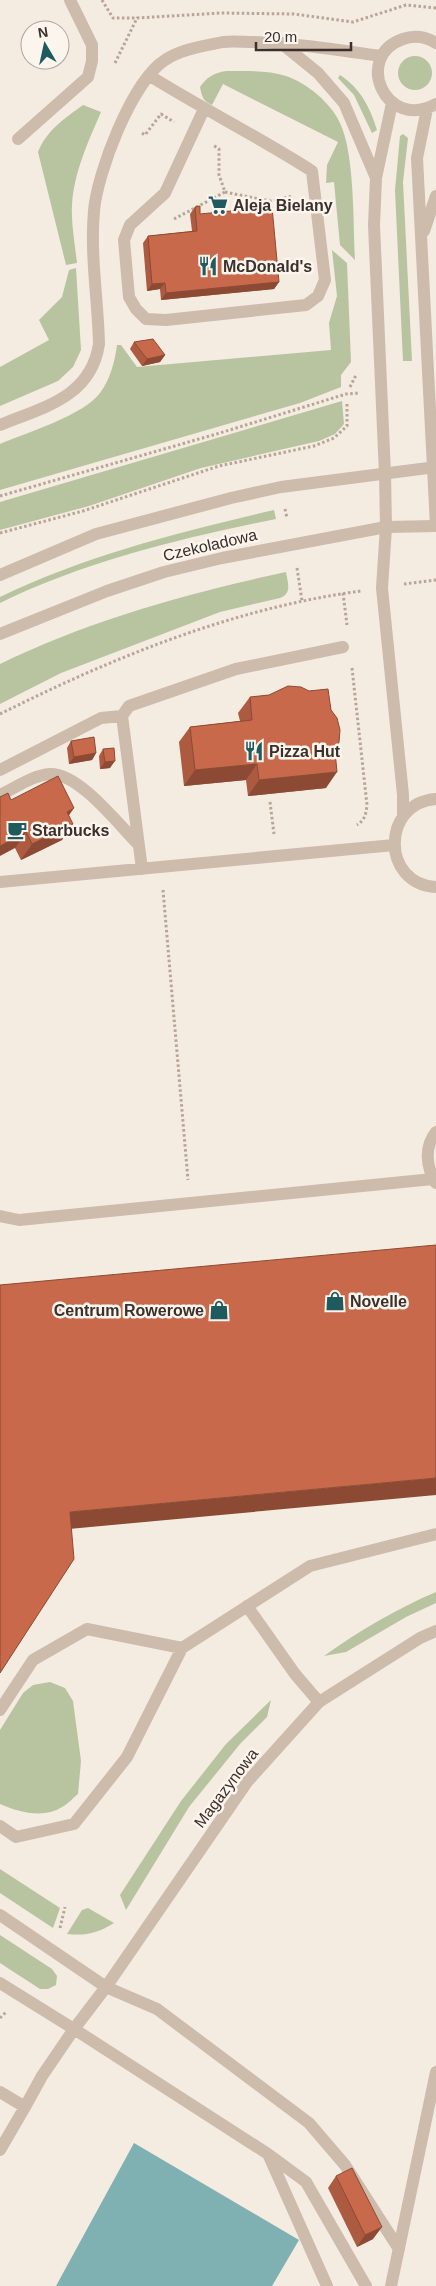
<svg xmlns="http://www.w3.org/2000/svg" width="436" height="2286" viewBox="0 0 436 2286" font-family="Helvetica,sans-serif">
<style>
.green{fill:#b8c4a0}
.water{fill:#7fb0b2}
.lines{fill:none;stroke-linecap:round;stroke-linejoin:round}
.path{stroke:#b9a596;stroke-width:3;stroke-dasharray:2.5 2.5;stroke-linecap:butt}
.service{stroke:#cdbbac;stroke-width:12}
.minor{stroke:#cdbbac;stroke-width:12}
.wall{fill:#ac5a40}
.shaded-wall{fill:#8c4a34}
.building{fill:#c8694b;stroke:#8c4a34}
.labels{text-anchor:middle;dominant-baseline:central;stroke-width:5;stroke-linejoin:round;paint-order:stroke}
.poi-label{font-size:16px;font-weight:bold;fill:#3b302b;stroke:#fbf5ee;text-anchor:start}
.street-label{font-size:16px;fill:#3b302b;stroke:#fbf5ee}
</style>
<rect width="100%" height="100%" fill="#f4ebe1"/>
<path class="green" d="M398 73a17 17 0 1 1 34 0a17 17 0 1 1-34 0Z
M226 71C246 71 267 70 286 76 307 83 331 103 340 123 355 155 353 223 355 260L340 245 334 182 326 183 327 165 338 142 223 84 212 105C203 101 202 97 200 87 207 77 214 73 226 71Z
M340 75C360 88 370 107 377 130L372 133 354 95 338 78Z
M83 105 101 112C88 142 74 172 72 205 71 224 75 244 77 263L66 265 38 152C46 131 65 118 83 105Z
M403 134 408 138 403 182 412 361H403L395 190 400 136Z
M332 250 347 263 351 362 341 375V387L300 403 0 490V444C26 433 84 415 100 393 110 380 115 361 117 345H121L137 367 331 350 329 323 337 296Z
M76 268 81 350 73 367 58 381 0 406V367L49 340 39 320 62 297 69 270Z
M342 401 344 424 335 434 319 441 201 468 89 506 0 530V502Z
M274 510 276 519C186 537 83 562 0 603V597C87 555 180 532 274 510Z
M286 572C288 584 292 593 280 598L220 612 61 673 0 704V664C90 620 188 593 286 572Z
M436 1592V1603L406 1617 346 1652 324 1656C359 1631 396 1609 436 1592Z
M50 1682 65 1688 73 1701 81 1761 78 1794C73 1798 68 1804 62 1807 44 1819 18 1812 0 1804V1730L23 1693 33 1685Z
M271 1700 267 1717 240 1744 189 1807 126 1910 120 1895 181 1801 226 1744Z
M0 1869 60 1908 53 1928 0 1893Z
M88 1908 114 1923C98 1933 86 1936 67 1934L82 1910Z
M0 1935 52 1969 57 1976 56 1985 48 1989H40L0 1963Z"/>
<path class="water" d="M134 2143 299 2240 272 2286H56Z"/>
<g class="lines">
<path class="path" d="M102 0 113 18H137
M115 63 137 18 221 13 294 14 353 22 406 5 436 8
M142 133 145 135 161 114 174 122
M225 192 270 201 293 196
M270 201 271 211
M174 219 225 192 219 175V149L213 145
M350 387 356 375
M0 496 220 433 346 394 360 393
M285 509 287 518
M0 533 83 511 219 466 314 446 334 438 347 426V402
M297 568 302 601
M404 584 436 580
M343 593 347 625
M352 668 367 805C366 814 365 820 357 825
M0 714C114 657 234 608 361 591
M270 802 274 834
M163 890 188 1180
M60 1928 65 1907
M0 2018 6 2012"/>
<path class="service" d="M281 43 318 73 344 103 376 178
M436 43C426 37 414 35 403 39 353 56 385 132 436 104
M150 76C203 109 259 137 312 171L325 280 318 296 306 305 166 320 146 319 136 309 129 297 124 240 130 225 165 193 204 109
M392 103 376 178 374 225 385 474 386 527 382 588 403 795V816
M427 109 417 158 436 526
M18 139 88 77 92 61V45L70 0
M424 231 436 196
M0 425C44 407 91 397 99 344 98 300 90 255 94 211 97 173 132 81 165 60 181 49 204 46 223 42 232 41 243 42 253 42 296 43 338 50 381 56
M0 770 101 718 122 716
M0 795C15 788 33 775 50 774 79 773 118 824 138 844
M436 799C381 803 381 884 436 887
M142 869 122 716 129 706 236 669 343 647
M0 882 394 845
M436 1132C424 1147 426 1167 436 1183
M0 1216 19 1220 433 1179
M247 1606 295 1674 319 1702
M0 1710 33 1660 87 1629 182 1648
M0 1826 16 1837 74 1824 127 1757 182 1648 310 1566 436 1534
M106 1987 157 2009 309 2123 345 2165 399 2249
M0 2092 25 2107 0 2150
M25 2107 42 2076 74 2029 268 2154 306 2182 366 2286
M269 2156 327 2286
M391 2286 436 2072"/>
<path class="minor" d="M0 575 96 534 231 498 281 487 436 467
M0 634 107 591 164 572 222 558 386 527 436 526
M0 1915 106 1987
M0 1983 74 2029 106 1987 247 1782 319 1702 420 1638 436 1631"/>
</g>
<path class="wall" d="M195 207 200 214 279 282 274 289 161 300 160 289 147 291 143 243 148 236 192 231 190 214Z
M134 342 165 355 160 362 142 366 130 349Z
M250 697 335 751 326 788 248 796 246 780 184 786 179 742 190 727 240 721 238 713Z
M71 741 96 753 92 760 69 764 67 748Z
M103 749 110 768 100 769 99 756Z
M11 800 68 816 62 840 21 860 15 848Z
M336 2176 373 2239 357 2247 328 2188Z"/>
<path class="shaded-wall" d="M279 282 274 289 161 300 166 293Z
M165 283 160 289 147 291 152 284Z
M165 355 160 362 142 366 147 359Z
M96 753 92 760 69 764 74 757Z
M115 761 110 768 100 769 105 762Z
M257 764 246 780 184 786 195 770Z
M337 772 326 788 248 796 259 780Z
M74 808 63 824 67 812Z
M73 824 62 840 21 860 32 844Z
M26 832 15 848 0 856V846Z
M436 1478V1495L58 1530 70 1512Z
M382 2227 373 2239 357 2247 365 2235Z"/>
<path class="building" d="M200 206V214L272 207 279 282 166 293 165 283 152 284 148 236 197 231 195 207Z
M153 339 165 355 147 359 134 342Z
M288 686 301 687 309 691 328 689 331 710 337 718 340 730 339 742 335 751 337 772 259 780 257 764 195 770 190 727 252 720 250 697 269 695Z
M94 737 96 753 74 757 71 741Z
M114 748 115 761 105 762 103 749Z
M58 776 74 808 67 812 73 824 32 844 26 832 0 846V797L8 793 11 800Z
M436 1245V1478L70 1512 74 1559 0 1673V1285Z
M352 2168 382 2227 365 2235 336 2176Z"/>
<defs>
<symbol id="supermarket-bare" viewBox="-9 -9 18 18"><path d="M-6-5.5h2.5l.6 2H6L4.5 2H-2.5L-4.4-4H-6ZM-1.5 3.2a1.3 1.3 0 1 0 .1 0ZM3 3.2a1.3 1.3 0 1 0 .1 0Z" fill="#1f5a5e" stroke="#fbf5ee" stroke-width="2.5" paint-order="stroke"/></symbol>
<symbol id="restaurant-bare" viewBox="-9 -9 18 18"><path d="M-5-6h1v4h1v-4h1v4h1v-4h1v5L-1.5 .5V6h-2V.5L-5-1ZM5-6V6H3V1.5H1.5Q1.5-4 5-6Z" fill="#1f5a5e" stroke="#fbf5ee" stroke-width="2.5" paint-order="stroke"/></symbol>
<symbol id="cafe-bare" viewBox="-9 -9 18 18"><path d="M-5.5-4.5H6V0H3Q3 3.5 0 3.5H-2.5Q-5.5 3.5-5.5 0ZM3-3.2v2h1.7v-2ZM-6 4.5H4V6H-6Z" fill="#1f5a5e" stroke="#fbf5ee" stroke-width="2.5" paint-order="stroke"/></symbol>
<symbol id="shop-bare" viewBox="-9 -9 18 18"><path d="M-5-2.5h2.3a2.7 3.5 0 0 1 5.4 0H5L5.5 6h-11ZM-1.5-2.5h3a1.5 2.3 0 0 0-3 0Z" fill="#1f5a5e" stroke="#fbf5ee" stroke-width="2.5" paint-order="stroke"/></symbol>
</defs>
<g fill-rule="evenodd">
<use href="#supermarket-bare" x="204" y="191" width="28" height="28"/>
<use href="#restaurant-bare" x="194" y="252" width="28" height="28"/>
<use href="#restaurant-bare" x="240" y="737" width="28" height="28"/>
<use href="#cafe-bare" x="3" y="816" width="28" height="28"/>
<use href="#shop-bare" x="321" y="1287" width="28" height="28"/>
<use href="#shop-bare" x="205" y="1296" width="28" height="28"/>
</g>
<g class="labels">
<g class="poi-label">
<text x="233" y="205">Aleja Bielany</text>
<text x="223" y="266">McDonald's</text>
<text x="269" y="751">Pizza Hut</text>
<text x="32" y="830">Starbucks</text>
<text x="350" y="1301">Novelle</text>
<text x="204" y="1310" text-anchor="end">Centrum Rowerowe</text>
</g>
<g class="street-label">
<text transform="translate(210 545) rotate(-13)">Czekoladowa</text>
<text transform="translate(226 1788) rotate(-53)">Magazynowa</text>
</g>
</g>
<g transform="translate(45 45) rotate(351)"><circle r="24" fill="#fbf5ee" stroke="#aea6a0"/>
<path d="M0-4L9 19L0 12L-9 19Z" fill="#1f5a5e"/>
<text y="-8" font-size="14" font-weight="bold" text-anchor="middle" fill="#3b302b">N</text>
</g>
<path d="M256 42v8h95v-8" fill="none" stroke="#3b302b" stroke-width="2.5"/>
<text x="264" y="42" font-size="15" fill="#3b302b" stroke="#fbf5ee" stroke-width="4" paint-order="stroke">20 m</text>
</svg>
